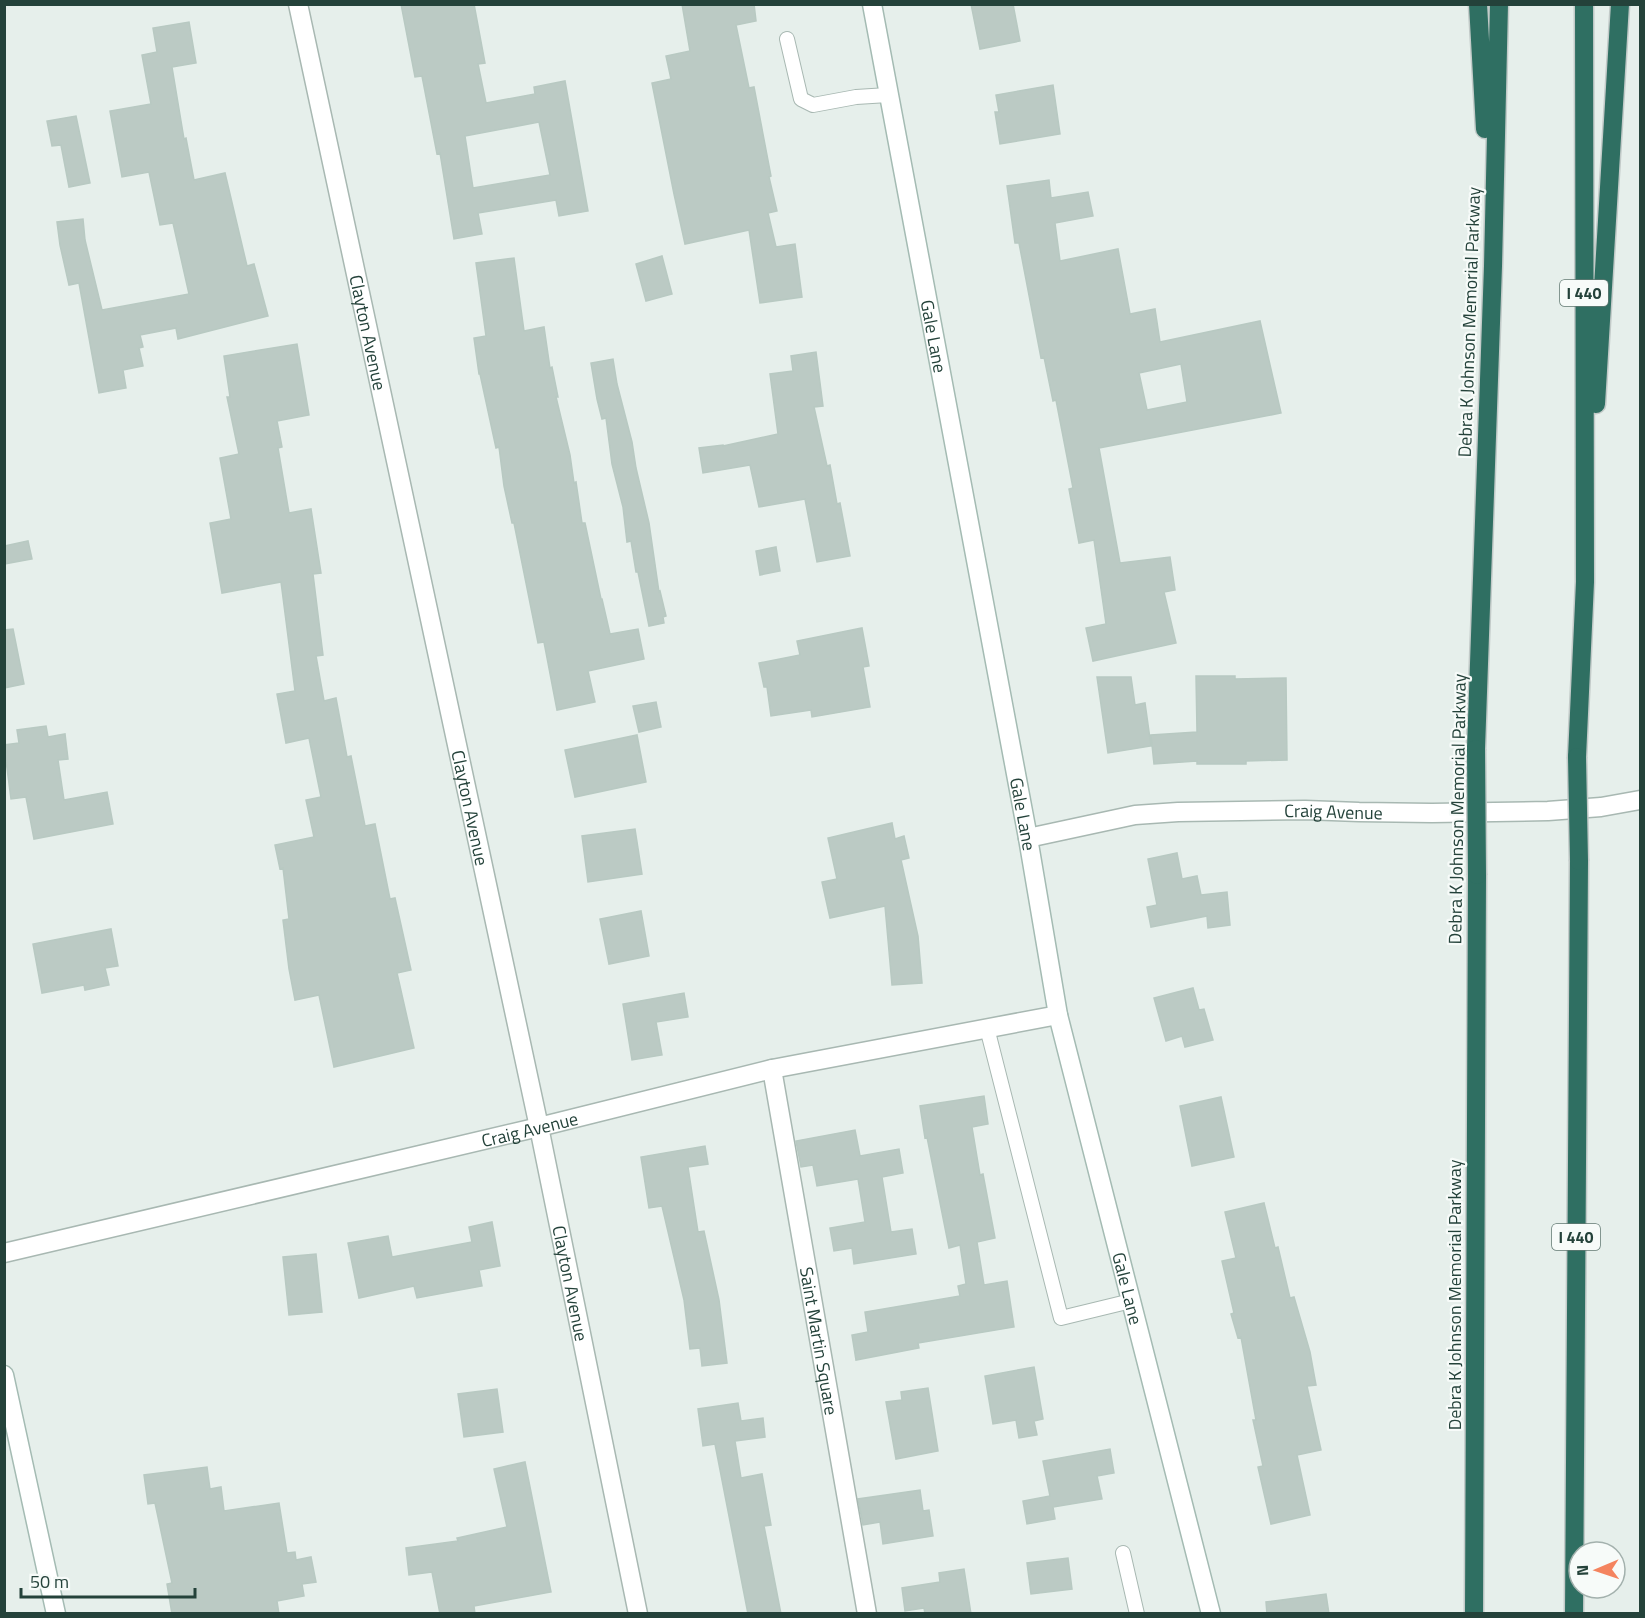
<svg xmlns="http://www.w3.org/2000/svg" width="1645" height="1618" viewBox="0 0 1645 1618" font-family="'Titillium Web',sans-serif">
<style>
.building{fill:#bbcac4;stroke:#b8c9c2;stroke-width:1.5;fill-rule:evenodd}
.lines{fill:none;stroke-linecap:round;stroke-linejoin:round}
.lane-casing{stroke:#a8b8b2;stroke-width:16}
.street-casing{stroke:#a8b8b2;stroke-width:21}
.secondary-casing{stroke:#a4bbb3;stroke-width:21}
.highway-casing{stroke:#c2cac8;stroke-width:21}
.lane{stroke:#fff;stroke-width:14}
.street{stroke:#fff;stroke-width:18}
.secondary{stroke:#fff;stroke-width:18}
.highway{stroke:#2f6f62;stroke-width:18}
.highway-bridge-casing{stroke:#c2cac8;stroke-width:21;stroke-linecap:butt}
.highway-bridge{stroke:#2f6f62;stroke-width:18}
.labels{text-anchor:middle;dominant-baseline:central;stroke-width:4.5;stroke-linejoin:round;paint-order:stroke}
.shield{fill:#f7fbf9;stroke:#637a73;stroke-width:1.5}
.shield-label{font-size:16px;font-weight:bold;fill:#24423a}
.street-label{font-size:18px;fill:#24423a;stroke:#f7fbf9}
</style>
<rect width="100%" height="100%" fill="#e6efeb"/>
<path class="building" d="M401 4H474L485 63 478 64 486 103 535 94 534 87 565 81 588 211 559 216 556 200 478 213 482 234 454 239 440 153 437 154 422 76 415 77ZM539 122 550 175 473 188 465 136Z
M682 4H754L756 21 736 25 749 88 754 87 771 176 769 177 777 211 768 213 776 247 795 244 802 297 760 303 749 230 685 244 674 194 652 83 671 79 666 56 690 51Z
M971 4H1013L1020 41 980 49Z
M189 22 196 63 172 67 184 139 186 138 194 180 225 173 247 266 254 264 268 316 178 339 176 328 140 335 143 347 139 348 143 366 123 370 126 388 99 393 79 283 69 285 60 245 57 222 83 219 85 240 102 310 189 294 173 223 160 225 149 172 122 177 110 111 151 104 142 55 157 52 153 28Z
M1053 85 1060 134 1000 144 995 112H999L996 95Z
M76 116 90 183 69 187 61 145 52 146 47 121Z
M1049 180 1051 198 1088 192 1093 216 1055 223 1060 261 1118 249 1130 314 1155 309 1160 342 1260 321 1281 413 1099 448 1120 563 1170 557 1175 590 1164 592 1176 643 1093 661 1086 628 1106 624 1094 540 1079 543 1069 489 1073 488 1056 400 1053 401 1044 357 1041 358 1019 243H1015L1007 186ZM1181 364 1187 402 1147 410 1139 373Z
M662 256 672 294 646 301 636 264Z
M514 258 524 331 544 327 550 368 552 367 558 397H556L570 455 574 483 576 482 582 523H585L601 599H602L610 634 638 629 644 659 588 671 595 702 557 710 544 642 538 643 514 523H512L504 486 499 447 496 448 480 374H479L474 338 486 336 476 263Z
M297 344 309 415 277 421 282 447 278 448 289 513 311 509 321 573 313 574 323 655 316 656 324 701 336 698 347 757 351 756 365 826 375 824 390 899 395 898 411 970 397 973 414 1048 334 1067 319 995 295 1000 289 969 283 920 289 919 283 868 280 869 275 845 314 837 306 800 321 797 309 738 286 743 277 694 295 691 281 582 222 593 210 523 231 519 220 458 239 454 227 397H230L224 356Z
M816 352 823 406 814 407 827 466 830 465 837 504 840 503 850 556 817 562 805 499 759 507 750 465 703 473 699 448 723 445V446L778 434 770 374 793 371 791 356Z
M613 359 617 384 632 442 636 468 649 523 659 592 660 591 666 616 663 617 664 623 649 626 638 572H636L631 541 627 542 623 507 612 464 606 418 602 419 597 399 591 363Z
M28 541 32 559 4 564V546Z
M776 547 780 571 760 575 756 551Z
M862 628 869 666 863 667 870 707 812 717 811 710 771 716 767 687H764L759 663 800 655 797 641Z
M13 629 24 684 4 688V630Z
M1196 676H1235V679L1286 678 1287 760 1246 761V764H1197V761L1154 764 1151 735 1197 732Z
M1097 677H1131L1135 705 1145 703 1151 746 1108 753Z
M656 702 661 727 639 732 633 706Z
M46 726 48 737 65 734 68 759 58 760 64 800 107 792 113 824 34 839 26 797 11 799 4 745 19 743 17 730Z
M637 735 646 782 575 797 565 750Z
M892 823 895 839 904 836 909 858 901 860 918 936 922 983 892 985 885 906 830 918 822 882 837 879 828 838Z
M635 829 642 874 588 882 582 836Z
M1177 853 1182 879 1197 876 1201 895 1227 892 1230 925 1208 928 1207 916 1151 927 1147 907 1157 905 1148 859Z
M641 911 649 956 609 964 600 919Z
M111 929 118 966 105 968 109 985 85 990 84 985 42 993 33 944Z
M1193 988 1199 1010 1204 1009 1213 1040 1185 1047 1182 1036 1166 1041 1154 998Z
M684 993 688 1017 656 1022 662 1055 632 1060 623 1004Z
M984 1096 988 1124 972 1127 980 1175 983 1174 995 1238 977 1242 984 1285 1007 1281 1014 1327 918 1343 919 1348 856 1360 852 1335 868 1332 865 1312 960 1296 958 1286 966 1284 960 1245 949 1248 927 1137 925 1138 920 1106Z
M1221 1097 1234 1157 1192 1166 1180 1106Z
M855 1130 860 1156 899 1149 903 1173 882 1177 891 1232 912 1229 916 1254 854 1264 852 1248 834 1251 830 1228 865 1222 858 1179 817 1186 813 1165 801 1167 796 1141Z
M705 1146 708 1164 688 1167 698 1232 704 1231 719 1300 727 1363 702 1366 700 1348 690 1349 684 1300 662 1206 649 1208 641 1157Z
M1264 1203 1275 1248 1278 1247 1290 1298 1294 1297 1310 1352 1316 1385 1307 1386 1321 1450 1297 1455 1310 1515 1271 1524 1258 1467 1263 1466 1253 1420H1256L1241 1337 1238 1338 1231 1314 1234 1313 1222 1261 1236 1258 1225 1212Z
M492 1222 500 1266 479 1270 482 1286 417 1298 414 1286 359 1298 348 1243 388 1236 392 1257 472 1242 469 1227Z
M316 1254 322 1312 289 1315 283 1257Z
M1034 1367 1043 1419 1034 1421 1037 1435 1019 1438 1016 1420 993 1424 985 1376Z
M928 1388 938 1451 896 1459 886 1402 902 1400 901 1392Z
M497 1389 503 1432 464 1437 458 1394Z
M738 1403 741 1421 763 1418 765 1437 735 1441 741 1478 762 1474 771 1525 764 1526 781 1614H748L715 1444 703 1446 698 1409Z
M1110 1449 1114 1473 1097 1476 1102 1499 1053 1507 1055 1519 1027 1524 1023 1501 1050 1496 1043 1461Z
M525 1462 551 1592 474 1606 475 1614H440L432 1572 409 1575 406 1548 458 1541 457 1538 507 1527 494 1469Z
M207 1467 210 1489 221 1487 224 1511 279 1503 287 1553 295 1552 296 1560 311 1557 316 1582 302 1584 304 1596 277 1601 279 1614H172L167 1584 172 1583 155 1503 148 1504 144 1475Z
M920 1490 923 1511 929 1510 933 1536 883 1544 880 1522 863 1525 858 1499Z
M1068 1558 1072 1589 1031 1594 1027 1563Z
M964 1569 971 1614H925L924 1608 905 1611 902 1588 940 1582 939 1573Z
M1326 1594 1329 1614H1267L1266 1602Z"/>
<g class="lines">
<defs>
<path id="lane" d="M787 39 801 99 813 105 856 97 888 95
M987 1028 1061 1318 1131 1301
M1123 1553 1137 1614"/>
<g id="street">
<path id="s1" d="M298 4 539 1127 638 1614"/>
<path id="s2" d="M1028 838 1135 815 1178 812 1305 810 1359 812 1432 813 1548 811 1601 807 1640 800"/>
<path id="s3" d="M772 1069 867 1614"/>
<path id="s4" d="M4 1253 539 1127 772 1069 1058 1015"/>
</g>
<g id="secondary">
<path id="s5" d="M872 4 1028 838 1058 1015 1211 1614"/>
<path d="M4 1375 56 1614"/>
</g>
<path id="highway" d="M1478 4 1485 129
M1596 404 1620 4
M1476 749 1493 266 1499 4
M1577 757 1585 582 1584 4
M1474 1614 1477 875
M1574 1614 1579 861"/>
</defs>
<use href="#lane" class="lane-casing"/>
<use href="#street" class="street-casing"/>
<use href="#secondary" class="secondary-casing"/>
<use href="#highway" class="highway-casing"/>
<use href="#lane" class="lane"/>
<use href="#street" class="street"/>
<use href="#secondary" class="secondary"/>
<use href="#highway" class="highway"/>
<defs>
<path id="highway-bridge" d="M1476 749 1477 875
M1577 757 1579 861"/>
</defs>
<use href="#highway-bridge" class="highway-bridge-casing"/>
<use href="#highway-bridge" class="highway-bridge"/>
</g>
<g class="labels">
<g class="shield">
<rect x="1560" y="280" width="48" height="26" rx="4.5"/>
<rect x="1552" y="1224" width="48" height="26" rx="4.5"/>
</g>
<g class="shield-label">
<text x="1584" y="293">I 440</text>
<text x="1576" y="1237">I 440</text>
</g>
<g class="street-label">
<text transform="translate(1469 322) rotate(-88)">Debra K Johnson Memorial Parkway</text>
<text stroke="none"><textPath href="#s1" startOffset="336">Clayton Avenue</textPath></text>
<text stroke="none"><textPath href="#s5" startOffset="338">Gale Lane</textPath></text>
<text stroke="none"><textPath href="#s1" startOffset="822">Clayton Avenue</textPath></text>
<text transform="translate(1457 809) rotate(-89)">Debra K Johnson Memorial Parkway</text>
<text stroke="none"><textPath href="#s2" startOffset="308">Craig Avenue</textPath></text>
<text stroke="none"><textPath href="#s5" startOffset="824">Gale Lane</textPath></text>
<text stroke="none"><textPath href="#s4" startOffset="540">Craig Avenue</textPath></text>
<text stroke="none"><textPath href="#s1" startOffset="1308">Clayton Avenue</textPath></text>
<text stroke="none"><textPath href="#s5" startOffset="1310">Gale Lane</textPath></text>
<text transform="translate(1454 1295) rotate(-90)">Debra K Johnson Memorial Parkway</text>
<text stroke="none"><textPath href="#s3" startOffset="276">Saint Martin Square</textPath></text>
</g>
</g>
<rect width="1645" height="1618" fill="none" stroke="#24423a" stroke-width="12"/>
<g transform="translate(1597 1570) rotate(268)"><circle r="28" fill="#f7fbf9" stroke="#a3b1ad" stroke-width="1.5"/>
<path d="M0-4.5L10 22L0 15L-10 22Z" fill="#f4845f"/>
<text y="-9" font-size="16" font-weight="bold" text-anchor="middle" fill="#24423a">N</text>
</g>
<path d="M21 1588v9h174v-9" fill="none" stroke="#24423a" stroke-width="3"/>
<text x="30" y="1588" font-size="18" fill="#24423a" stroke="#f7fbf9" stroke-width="4.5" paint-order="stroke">50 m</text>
</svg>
